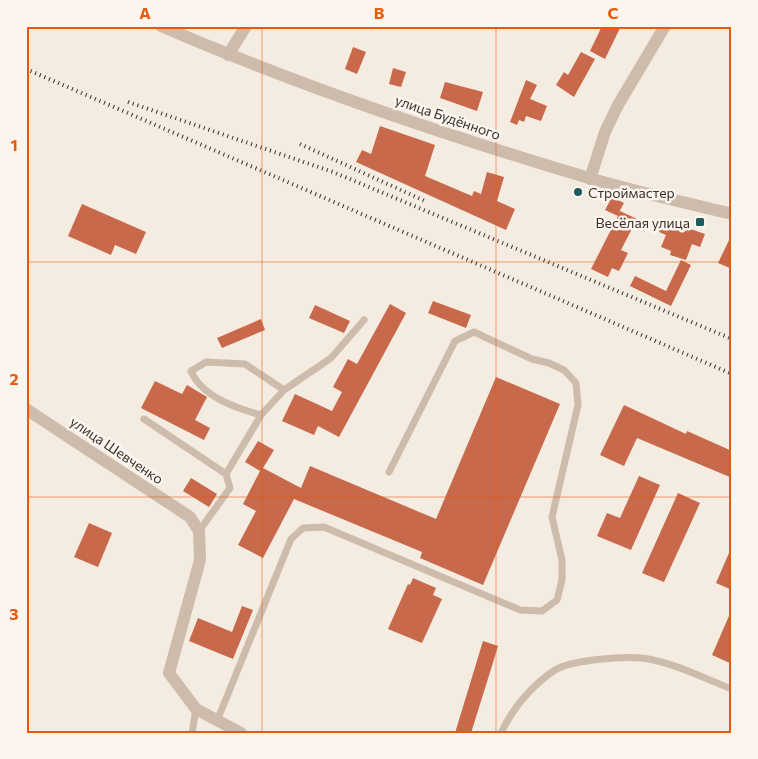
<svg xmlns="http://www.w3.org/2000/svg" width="758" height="759" viewBox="0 0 758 759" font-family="Commissioner,sans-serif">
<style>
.building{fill:#c8694b}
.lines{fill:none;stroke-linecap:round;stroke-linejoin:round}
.service{stroke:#cdbbac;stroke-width:7}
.minor{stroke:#cdbbac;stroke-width:12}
.tertiary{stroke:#cdbbac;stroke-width:12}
.rail{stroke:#3b302b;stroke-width:4;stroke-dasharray:1 4;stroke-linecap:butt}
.grid{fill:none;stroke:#e8590c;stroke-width:1;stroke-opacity:0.55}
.poi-dot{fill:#1f5a5e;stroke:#fbf5ee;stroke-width:2}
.labels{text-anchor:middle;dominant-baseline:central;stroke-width:5;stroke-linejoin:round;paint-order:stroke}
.street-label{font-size:14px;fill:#3b302b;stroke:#fbf5ee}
.poi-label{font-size:14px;fill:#3b302b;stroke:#fbf5ee;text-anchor:start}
.neatline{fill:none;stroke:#e8590c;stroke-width:2}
.grid-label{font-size:16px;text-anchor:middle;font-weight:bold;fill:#e8590c}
</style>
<rect width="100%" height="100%" fill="#f4ebe1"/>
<path class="building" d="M602 26H621L605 59 590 51Z
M353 47 366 52 357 74 345 69Z
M581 52 595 59 574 97 556 85 564 72 568 75Z
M393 68 406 72 401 87 389 84Z
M526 80 537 85 530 99 547 106 541 121 526 116 524 122 519 120 517 125 510 122Z
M445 82 483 92 477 111 440 98Z
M380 126 435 145 425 176 472 196 474 191 481 194 487 172 504 177 497 201 515 209 506 230 356 162 362 150 371 154Z
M612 197 624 203 618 214 620 211 637 219 621 250 628 253 619 271 612 268 608 277 591 269 618 216 605 210Z
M82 204 146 232 136 254 115 245 111 255 68 236Z
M664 220 705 234 700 247 692 244 686 260 670 255 671 251 661 247 666 235 659 232Z
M732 234V269L718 263Z
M681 260 691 265 671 306 630 286 635 276 666 291Z
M433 301 471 315 466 328 428 313Z
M390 304 406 313 339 437 318 426 314 435 282 421 295 394 332 411 342 392 333 387 348 359 357 364Z
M315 305 350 321 344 333 309 318Z
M261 319 265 330 222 348 217 338Z
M496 377 560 404 483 585 420 558 422 552 294 499 263 558 238 545 256 511 243 504 260 471 245 462 258 441 274 450 263 468 301 488 310 466 436 519Z
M155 381 182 394 187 385 207 397 195 420 210 428 204 440 141 408Z
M624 405 686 434 687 431 732 451V478L637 438 624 466 600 455Z
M639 476 660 485 631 550 597 536 607 513 620 518Z
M191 478 217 494 209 507 183 491Z
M678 493 700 503 664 582 642 573Z
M89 523 112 533 98 567 74 557Z
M732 546V590L716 583Z
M413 578 436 588 433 595 442 599 422 643 388 629 408 584 410 585Z
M242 606 253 610 233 659 189 641 198 618 232 632Z
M732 609V664L712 655Z
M483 641 498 646 491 669 471 733H455Z"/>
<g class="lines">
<path class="service" d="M261 415C236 408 202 397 191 371L206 362 245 364 284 390
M144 419 226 474 230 488 199 531
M226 474 261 415 284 390 331 358 364 320
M217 721 291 539 303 528 324 527 520 610 542 611 557 600 562 580V560L552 517 578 405 576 383 564 370 549 363 532 359 474 332 455 341 389 472
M192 733 196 709
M501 733C512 709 532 685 555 670 572 660 622 656 642 658 673 662 703 678 732 689"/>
<path class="minor" d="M228 55 246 26
M590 179 605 132 618 105 665 26
M26 409 190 517 199 531 200 560 169 673 196 709 241 733"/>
<path class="tertiary" d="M161 26C300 86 444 135 589 178 636 192 684 202 732 214"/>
<path class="rail" d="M26 69 732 374
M128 102 333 172 732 339
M300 144 427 202"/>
</g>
<path class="grid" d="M262 26V733M496 26V733M26 262H732M26 497H732"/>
<g class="poi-dot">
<circle cx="578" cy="192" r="5"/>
<rect x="695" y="217" width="10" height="10" rx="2.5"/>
</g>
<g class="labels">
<g class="street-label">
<text transform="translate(448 117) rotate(19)">улица Будённого</text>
<text transform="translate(117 450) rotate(34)">улица Шевченко</text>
</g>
<g class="poi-label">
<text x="588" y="192">Строймастер</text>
<text x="690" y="222" text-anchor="end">Весёлая улица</text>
</g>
</g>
<rect width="758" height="759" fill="none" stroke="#fbf5ee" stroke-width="55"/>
<rect x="28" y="28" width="702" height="704" class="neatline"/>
<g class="grid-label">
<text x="145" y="19">A</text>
<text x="379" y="19">B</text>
<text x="613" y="19">C</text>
<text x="14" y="151">1</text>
<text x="14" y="385">2</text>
<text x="14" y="620">3</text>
</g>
</svg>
